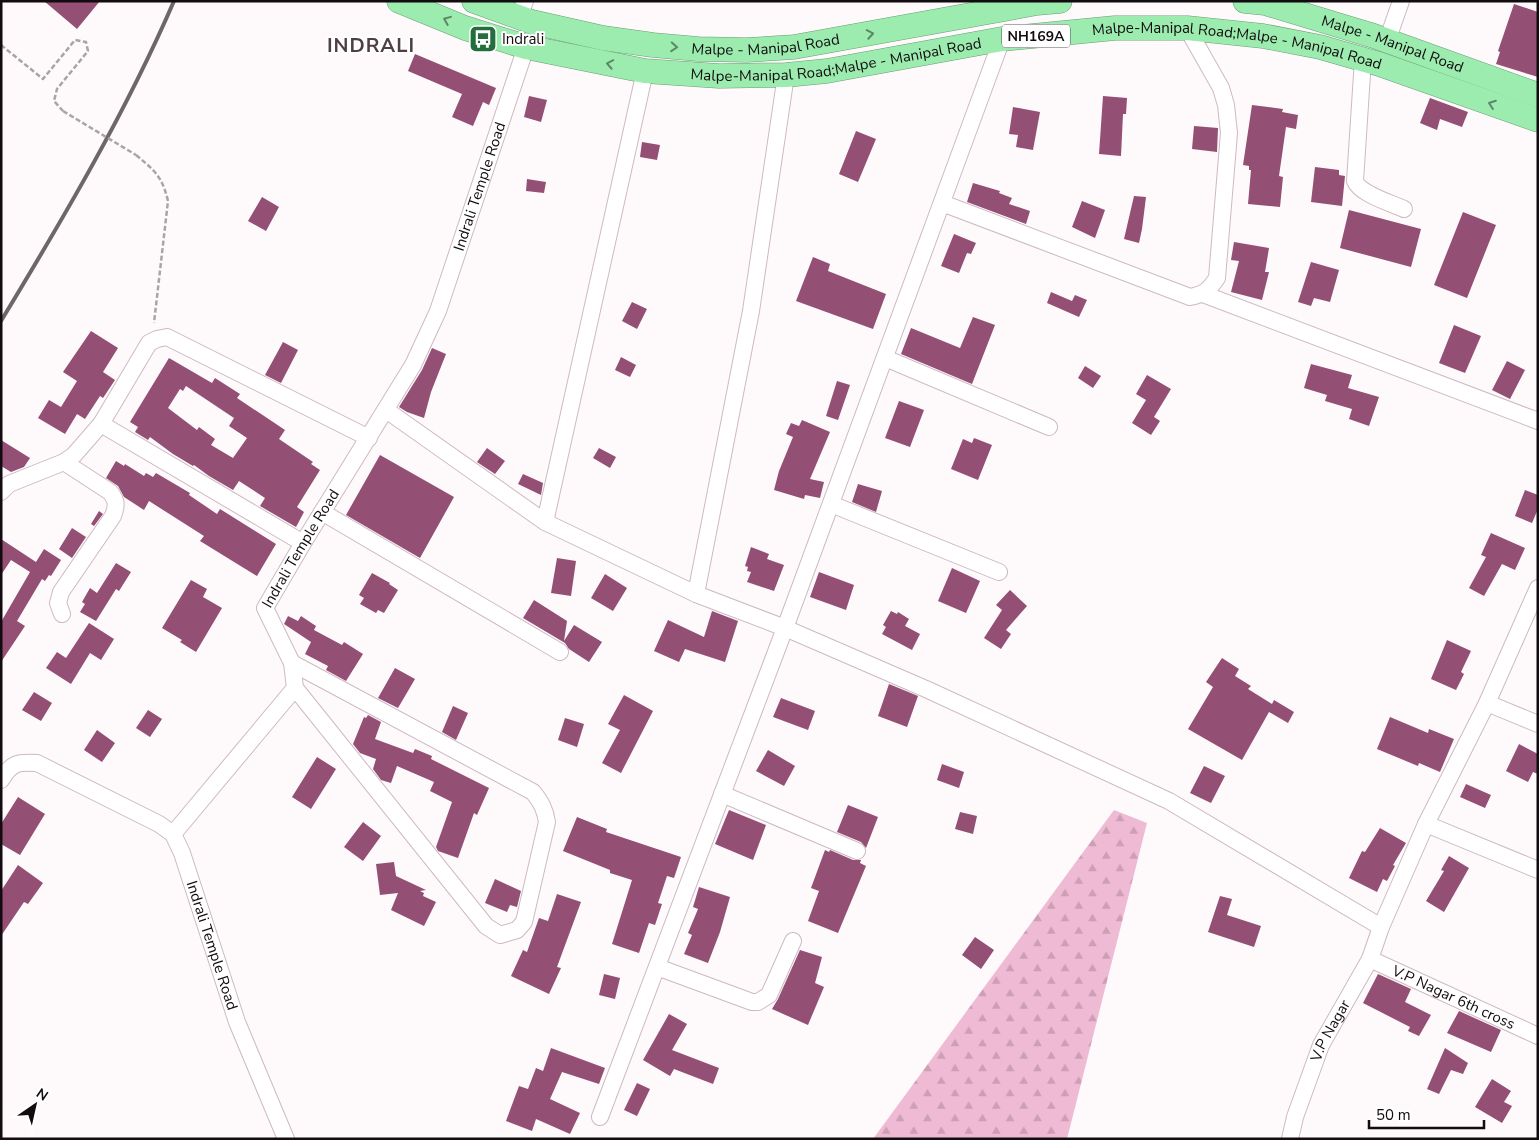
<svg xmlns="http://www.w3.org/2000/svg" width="1539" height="1140" viewBox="0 0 1539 1140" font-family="'Nunito Sans',sans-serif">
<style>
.forest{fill:url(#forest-firs)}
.building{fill:#944f74;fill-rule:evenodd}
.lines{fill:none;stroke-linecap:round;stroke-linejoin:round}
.minor-casing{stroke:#ceb9c3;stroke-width:18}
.highway-casing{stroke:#6b9d76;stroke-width:25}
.path{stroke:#aaa4a7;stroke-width:2.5;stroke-dasharray:5 2.5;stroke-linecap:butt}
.minor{stroke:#fff;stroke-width:16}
.highway{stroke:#9becae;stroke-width:24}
.rail{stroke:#6d676a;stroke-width:4}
.path-bridge{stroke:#aaa4a7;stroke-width:2.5;stroke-dasharray:5 2.5;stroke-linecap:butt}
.oneway{stroke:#5d8766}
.labels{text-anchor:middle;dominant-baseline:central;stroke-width:4;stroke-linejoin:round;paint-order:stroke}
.shield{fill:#fff;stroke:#595457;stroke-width:1}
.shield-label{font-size:14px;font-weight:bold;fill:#120b0f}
.poi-label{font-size:15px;fill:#120b0f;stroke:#fff;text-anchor:start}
.street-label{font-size:15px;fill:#120b0f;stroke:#fff}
.district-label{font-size:20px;font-weight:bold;letter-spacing:1px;fill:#503e47;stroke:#fff}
</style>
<defs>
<pattern id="forest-firs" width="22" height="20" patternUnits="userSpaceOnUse" patternTransform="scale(1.25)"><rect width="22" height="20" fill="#efbad4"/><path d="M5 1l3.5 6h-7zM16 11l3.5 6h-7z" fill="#cc9fb5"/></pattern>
</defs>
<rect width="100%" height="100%" fill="#fef9fb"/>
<path class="forest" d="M1114 810 1147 823 1067 1139H873Z"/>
<path class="building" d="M44 1H100L77 29Z
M1514 4 1538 12V77L1496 64 1500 52 1498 51Z
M415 54 496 88 489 105 483 102 473 126 452 117 462 94 408 71Z
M529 96 547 100 541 122 524 117Z
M1103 96 1127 98 1126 114H1123L1121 156 1099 154Z
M1430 98 1468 112 1462 127 1440 119 1437 130 1420 123Z
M1252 105 1283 109 1282 112 1298 115 1296 129 1286 127 1279 176 1283 177 1280 207 1248 204 1251 170H1249V166L1243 165Z
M1013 107 1040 112 1033 150 1016 147 1018 135 1009 134Z
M1194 126 1218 128 1217 152 1192 149Z
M856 131 876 139 858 182 839 174Z
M642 142 660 145 657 160 640 157Z
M1315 167 1339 170V175L1345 176 1342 206 1311 202Z
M527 179 546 182 544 193 526 191Z
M973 183 1000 191 999 193 1012 198 1009 204 1030 211 1026 224 967 202Z
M1134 196 1146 197 1142 229 1139 243 1124 239Z
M262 197 279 207 266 231 248 221Z
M1082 201 1105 210 1095 238 1072 227Z
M1349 210 1421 229 1411 267 1340 248Z
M1463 212 1496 225 1467 298 1434 285Z
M954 234 976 243 971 254 967 253 959 273 941 266Z
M1234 242 1269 248 1265 272H1269L1262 300 1231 292 1239 261 1231 260Z
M813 257 830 264 828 271 886 294 873 329 796 301Z
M1311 262 1339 270 1330 302 1314 298 1311 306 1298 302Z
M1051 292 1072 301 1075 295 1087 300 1079 317 1047 303Z
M632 302 647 309 637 329 622 321Z
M973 317 995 325 972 384 901 354 911 328 960 348Z
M1454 325 1481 336 1465 373 1439 363Z
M91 331 118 348 103 372 115 380 103 398 100 396 85 419 77 414 65 434 38 418 49 400 61 407 77 381 63 372Z
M283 342 298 350 281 383 265 375Z
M432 348 446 354 431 392 424 418 407 412 399 407 422 370Z
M621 357 636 365 630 377 615 370Z
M169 358 212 383 215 378 240 394 237 398 285 430 279 439 313 462 311 464 320 470 297 507 304 512 296 527 260 506 265 498 239 481 233 490 209 476 194 465 193 466 173 454 150 437 148 440 135 432 138 427 130 422ZM186 386 234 418 229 426 247 438 233 458 211 445 215 439 199 427 197 430 168 408 180 389 183 391Z
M1507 361 1525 370 1510 399 1492 390Z
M1311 364 1352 375 1348 388 1379 397 1369 426 1349 419 1352 409 1325 401 1327 395 1304 388Z
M1085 366 1101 376 1093 388 1078 378Z
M1147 375 1171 389 1154 417 1160 421 1151 435 1132 423 1146 400 1136 394Z
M837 381 850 385 838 420 826 416Z
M899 401 924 410 910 447 885 438Z
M802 420 830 432 810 479 824 482 820 498 805 495 804 499 774 490 779 471 793 437 786 434 791 423 799 426Z
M974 438 992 445 978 480 951 469 963 439 972 443Z
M1 440 30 458 24 467 11 472 1 466Z
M487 448 505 461 495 474 477 462Z
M599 448 616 457 610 468 593 458Z
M380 455 454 497 420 558 346 515Z
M116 461 124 466 125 464 144 476 146 473 153 477 156 473 190 493 189 495 217 514 220 509 276 544 257 576 200 541 204 536 149 501 144 510 124 497 118 486 106 478Z
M523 474 543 483 541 495 518 484Z
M858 484 882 491 876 512 852 502Z
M1525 490 1538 495V509L1532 523 1515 516Z
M99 511 103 514 94 526 91 524Z
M72 528 86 537 72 558 59 549Z
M1491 533 1525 548 1515 570 1502 564 1484 596 1469 588 1486 557 1481 555Z
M1 539 36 562 44 549 61 560 51 576 49 575 45 581 42 579 17 621 25 626 1 662V622L30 572 11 560 1 575Z
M751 547 769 554 767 559 784 565 774 591 747 582 751 572 747 571 748 567 745 566Z
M557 558 576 561 571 596 551 593Z
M116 563 131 572 119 591 116 589 96 621 80 612 85 604 82 602 90 588 97 593Z
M952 568 980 581 966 613 938 601Z
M819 572 854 585 846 610 810 597Z
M372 573 390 583 389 584 398 590 384 613 378 610 376 613 360 604 364 598 359 595Z
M605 574 627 588 613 611 591 598Z
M191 580 207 589 203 597 222 608 196 652 180 642 182 640 162 628Z
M1010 590 1027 606 1006 630 1011 634 1001 649 984 638 1002 610 996 605Z
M534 600 567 621 564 641 574 625 602 642 589 662 569 649 565 643 523 618Z
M712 611 738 621 725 662 685 649 679 662 654 651 668 620 704 637Z
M891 611 897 614 898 612 909 619 905 626 920 634 912 650 882 634 886 627 883 625Z
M288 616 298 621 301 616 316 626 314 630 342 645 344 642 363 654 346 681 326 670 328 666 305 654 311 642 284 624Z
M89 623 114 639 101 660 90 653 71 684 46 668 57 652 66 658Z
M1447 640 1471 651 1461 672 1464 674 1456 690 1431 679Z
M1222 658 1239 669 1235 676 1251 686 1248 689 1272 704 1274 700 1294 712 1288 723 1269 712 1242 760 1188 729 1213 687 1206 682Z
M395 668 415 679 398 708 378 698Z
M889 684 918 696 907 727 878 716Z
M34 692 52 703 41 721 22 710Z
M624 695 653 711 621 773 602 763 620 730 608 724Z
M781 698 815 711 808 730 773 717Z
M453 706 468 713 456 740 442 732Z
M148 710 162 719 150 737 136 728Z
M368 715 381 722 375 739 413 753 415 749 432 756 431 759 489 788 477 815 474 813 458 858 438 851 436 847 452 802 430 791 434 782 397 766 391 783 381 780 373 769 376 759 360 753 353 744 364 717 366 718Z
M1390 717 1428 733 1429 729 1454 739 1440 772 1419 763 1418 766 1377 749Z
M565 718 584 724 577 747 558 740Z
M97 730 115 743 102 762 84 750Z
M1519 744 1538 754V774L1533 772 1528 782 1506 771Z
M768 750 795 766 784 786 756 771Z
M317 757 336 769 311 809 292 797Z
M942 764 964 772 959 788 937 780Z
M1204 766 1225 776 1211 803 1190 793Z
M1466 784 1491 795 1485 808 1460 797Z
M18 797 45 814 20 855 1 844V824Z
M848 805 878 817 866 848 861 842 837 832Z
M729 810 766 825 753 860 715 844Z
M960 812 977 816 973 834 955 829Z
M577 817 607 829 606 832 681 857 674 878 667 876 658 903 662 904 655 925 649 923 639 953 612 944 632 880 610 873V870L563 851Z
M363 822 381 836 363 861 344 847Z
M1380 828 1406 843 1393 865 1395 866 1387 881 1383 879 1377 892 1349 878 1362 851 1365 852Z
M825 850 829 852 830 850 853 860H861L860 863 866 866 838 933 808 921 819 891 811 888Z
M1449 856 1469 868 1444 912 1426 901 1444 871 1441 870Z
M394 862 396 876 426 890 420 891 424 893 423 896 436 902 424 926 391 910 398 893 380 895 376 864Z
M18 865 43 883 28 904 24 902 1 936V891Z
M495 879 521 891 517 907 510 905 507 912 485 903Z
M699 887 730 897 720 932 708 963 684 954 692 935 688 933 698 909 693 907Z
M557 894 581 902 557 967 561 968 549 994 511 976 523 950 527 952 539 918 548 921Z
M1220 896 1232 899 1227 915 1261 926 1254 947 1208 932Z
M975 937 994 950 981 969 962 955Z
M800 950 822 957 815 983 824 987 808 1025 772 1009 778 999Z
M604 974 620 978 615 999 599 995Z
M1378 974 1411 989 1405 1002 1431 1015 1419 1036 1408 1031 1410 1027 1363 1003Z
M1459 1011 1501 1030 1491 1052 1447 1033Z
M669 1014 687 1024 672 1050 719 1068 713 1084 674 1069 670 1076 643 1060Z
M551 1048 605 1068 599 1084 562 1072 550 1099 580 1113 570 1134 536 1119 532 1131 506 1121 519 1086 528 1089 536 1068 543 1071Z
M1445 1048 1468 1063 1463 1074 1451 1070 1439 1094 1427 1089Z
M1492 1079 1511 1091 1504 1102 1512 1106 1502 1123 1475 1107Z
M637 1083 650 1089 637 1116 624 1110Z"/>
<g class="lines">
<defs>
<g id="minor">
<path d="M519 18 525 1"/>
<path d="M1387 41 1401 1"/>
<path d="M1363 59 1355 181C1360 194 1391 203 1404 209"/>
<path d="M942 203 1190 297C1205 294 1208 291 1217 278L1229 133 1226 105 1221 88 1187 28"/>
<path d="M1203 294 1538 421"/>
<path d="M885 358 1049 427"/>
<path d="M386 410 545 522 696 594 785 628 926 689 1169 801 1381 927"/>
<path d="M101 424 303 543"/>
<path d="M1 492 9 484 64 462 74 455 101 424 149 343 157 339 167 337 369 438"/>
<path d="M831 504 999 572"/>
<path d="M322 512 560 652"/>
<path d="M545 522 645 71"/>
<path d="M696 594 751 311 786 75"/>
<path d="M62 614 58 603 61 592 113 516C117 505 117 501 110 492L64 462"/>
<path d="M292 663 533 792C541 802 545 809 547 822L524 922 517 930 500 935 486 926 295 688"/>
<path d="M1487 703 1538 724"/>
<path id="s1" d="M1 780C12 762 18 762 37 763L159 824 173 834 182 853 237 1022 286 1139"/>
<path d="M722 794 857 851"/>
<path d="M1426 824 1538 870"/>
<path id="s2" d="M173 834 295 688 292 663 265 608 303 543 413 365 438 311 526 47"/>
<path id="s3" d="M1370 959 1538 1036"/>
<path d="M657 967 752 1002H758L769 995 793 941"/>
<path d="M600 1117 785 628 1002 39"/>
<path id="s4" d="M1290 1139 1295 1117 1321 1045 1370 959 1381 927 1426 824 1487 703 1538 588"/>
</g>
<g id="highway">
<path id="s5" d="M399 1 465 28 526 47 645 71 719 76 786 75 827 71 1002 39 1115 28H1187L1263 36 1320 47 1379 64 1538 120"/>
<path id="s6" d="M474 1 532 22 603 38 653 45 698 49 747 50 794 47 1037 3 1060 1"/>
<path id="s7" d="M1245 1 1265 3 1374 36 1538 95"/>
</g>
</defs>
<use href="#minor" class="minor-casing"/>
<use href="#highway" class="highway-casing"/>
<path class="path" d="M1 45 43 79 75 40 86 42 88 51 57 89 54 101 63 111
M136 155C155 171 162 176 168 201L154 323"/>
<use href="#minor" class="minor"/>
<use href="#highway" class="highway"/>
<path class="rail" d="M1 321C64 217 126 112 174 1"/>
<path class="path-bridge" d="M63 111 136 155"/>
</g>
<defs><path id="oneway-chevron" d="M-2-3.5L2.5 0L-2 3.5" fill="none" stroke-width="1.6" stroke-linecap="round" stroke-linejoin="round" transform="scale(1.25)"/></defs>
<g class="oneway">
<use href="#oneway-chevron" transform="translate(447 20) rotate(-158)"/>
<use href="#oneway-chevron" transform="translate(870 34) rotate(-10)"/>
<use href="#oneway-chevron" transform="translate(674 47) rotate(4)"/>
<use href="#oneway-chevron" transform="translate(610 64) rotate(-169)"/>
<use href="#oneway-chevron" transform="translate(1492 104) rotate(-160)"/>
</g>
<defs>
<symbol id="bus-square" viewBox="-11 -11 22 22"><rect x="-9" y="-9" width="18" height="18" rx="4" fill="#236e3c" stroke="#fff"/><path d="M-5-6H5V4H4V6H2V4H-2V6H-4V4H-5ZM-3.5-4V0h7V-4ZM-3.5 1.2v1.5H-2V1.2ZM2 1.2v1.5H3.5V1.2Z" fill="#fff"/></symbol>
</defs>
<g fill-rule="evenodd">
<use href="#bus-square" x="467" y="23" width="32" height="32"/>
</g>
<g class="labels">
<rect class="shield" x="1002" y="24.5" width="68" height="23" rx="4"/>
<g class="shield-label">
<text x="1036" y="36">NH169A</text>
</g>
<g class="poi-label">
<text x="502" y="39">Indrali</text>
</g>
<g class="street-label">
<text stroke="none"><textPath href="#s6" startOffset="298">Malpe - Manipal Road</textPath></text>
<text stroke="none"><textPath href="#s7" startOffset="154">Malpe - Manipal Road</textPath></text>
<text stroke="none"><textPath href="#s5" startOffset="854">Malpe-Manipal Road;Malpe - Manipal Road</textPath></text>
<text stroke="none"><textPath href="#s5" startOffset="449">Malpe-Manipal Road;Malpe - Manipal Road</textPath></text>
<text stroke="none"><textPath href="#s2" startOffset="752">Indrali Temple Road</textPath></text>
<text stroke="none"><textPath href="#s2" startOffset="346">Indrali Temple Road</textPath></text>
<text stroke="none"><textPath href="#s1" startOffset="315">Indrali Temple Road</textPath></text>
<text stroke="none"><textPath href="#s3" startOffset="92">V.P Nagar 6th cross</textPath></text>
<text stroke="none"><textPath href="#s4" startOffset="116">V.P Nagar</textPath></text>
</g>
<g class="district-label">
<text x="371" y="45">INDRALI</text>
</g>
</g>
<rect width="1539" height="1140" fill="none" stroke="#120b0f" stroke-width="5"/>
<g transform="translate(35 1105) rotate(34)" stroke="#ffffff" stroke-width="4" paint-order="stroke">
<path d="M0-4L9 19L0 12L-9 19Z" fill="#120b0f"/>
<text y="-8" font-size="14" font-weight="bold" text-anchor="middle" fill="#120b0f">N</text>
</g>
<path d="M1369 1120v8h115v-8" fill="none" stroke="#120b0f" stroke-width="2.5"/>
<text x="1376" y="1120" font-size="15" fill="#120b0f" stroke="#ffffff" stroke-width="4" paint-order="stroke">50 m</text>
</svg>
